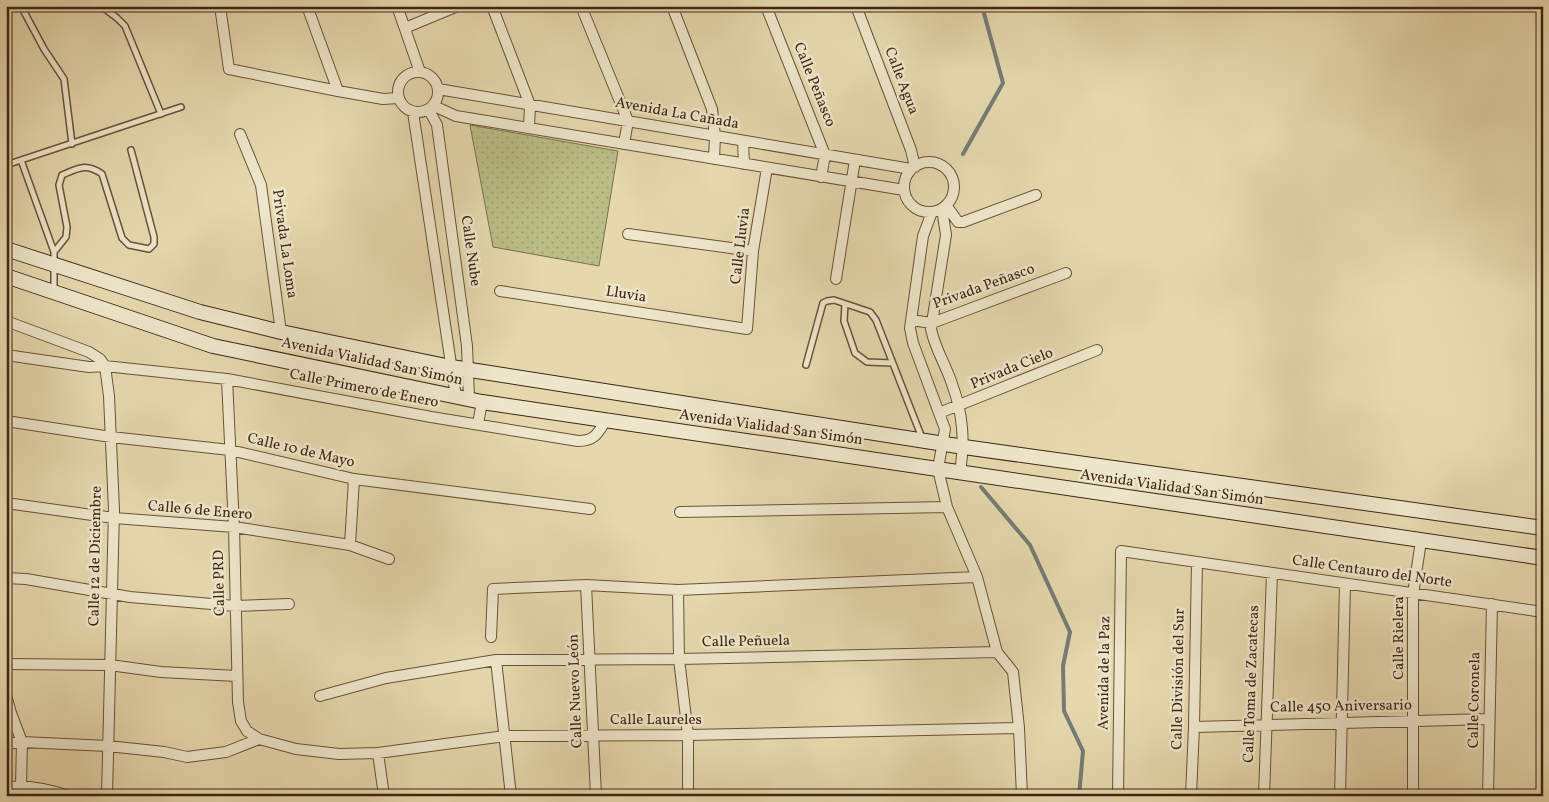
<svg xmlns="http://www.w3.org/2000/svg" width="1549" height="802" viewBox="0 0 1549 802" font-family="Vollkorn,serif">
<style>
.park{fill:url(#park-dots);stroke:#7c714e}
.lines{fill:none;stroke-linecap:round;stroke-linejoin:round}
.stream{stroke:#777c76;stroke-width:4}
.service-casing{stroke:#68523b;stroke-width:8}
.minor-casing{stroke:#68523b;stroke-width:12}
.secondary-casing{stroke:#3f2515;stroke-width:16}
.service{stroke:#eee6ca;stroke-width:5}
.minor{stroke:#eee6ca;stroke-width:10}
.secondary{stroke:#eee6ca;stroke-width:14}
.labels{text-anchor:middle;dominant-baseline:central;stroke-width:5;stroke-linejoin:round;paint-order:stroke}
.street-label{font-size:15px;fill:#3f2515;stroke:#eee6ca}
</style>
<defs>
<pattern id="park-dots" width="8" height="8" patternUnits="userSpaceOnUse" patternTransform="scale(1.25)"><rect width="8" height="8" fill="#babd86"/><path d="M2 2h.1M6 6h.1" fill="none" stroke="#a1a273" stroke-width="1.8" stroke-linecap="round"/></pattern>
</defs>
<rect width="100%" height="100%" fill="#e5d8ad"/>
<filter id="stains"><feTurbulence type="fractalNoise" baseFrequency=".004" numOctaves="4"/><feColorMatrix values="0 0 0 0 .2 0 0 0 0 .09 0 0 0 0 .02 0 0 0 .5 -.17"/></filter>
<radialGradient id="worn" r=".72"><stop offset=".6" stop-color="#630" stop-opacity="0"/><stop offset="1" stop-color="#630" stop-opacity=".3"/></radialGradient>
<path class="park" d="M470 125 618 151 599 266 493 247Z"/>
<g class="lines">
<path class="stream" d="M963 154 1003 83 982 6
M981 487 1030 545 1070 632 1063 666 1064 711 1083 751 1079 796"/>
<defs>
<path id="service" d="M21 6 44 49 64 79 72 144
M101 6 117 18 125 26 161 114
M21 160 54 252V291
M6 165 181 107
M54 252 66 237 67 227 59 185 62 175C79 168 86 163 102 174L122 238 129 245 149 249 154 244V237L131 150
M845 304 844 321 855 353 867 362 892 363
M806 365 823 303 827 301 834 300 870 312 876 320 922 438"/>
<path id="minor" d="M220 6 229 69 338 91 383 99 398 98
M307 6 338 91
M397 6 420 72
M492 6 530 105 529 128
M581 6 628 121 624 144
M672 6 712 109 715 136 714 159
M766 6 825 155 821 177
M856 6 911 150 915 167
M405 28 458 6
M398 92a20 20 0 1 1 40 0a20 20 0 1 1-40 0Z
M438 89 911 169
M434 106 456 116 904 190
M429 110 437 125 467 346 469 399
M413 112 456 397
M240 134 261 185 281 332
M743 141 744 164
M904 187a25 25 0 1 1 50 0a25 25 0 1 1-50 0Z
M946 205 958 222H963L1036 195
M942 209 946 235 931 329C935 349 946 365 952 384 963 414 965 441 960 473
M932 212 923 236 910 328 913 343 945 429 938 469 947 507 977 577 997 652 1013 672 1019 728 1022 796
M628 234 753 251
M836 279 855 160
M500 291 747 329 753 251 767 168
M911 320 932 323 1066 273
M6 321 89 352 100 359 105 366
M6 355 89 367 105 366 227 379 431 417 578 441C595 441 598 433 606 420
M105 366 109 396 114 510 107 796
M227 379 234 527 238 702 241 721 247 731 259 739 296 749 339 754 378 753 505 736 688 735 1019 728
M939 413 1097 350
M6 421 111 437 230 450 354 479 590 509
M478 424 482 402
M6 503 114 518 234 527 350 545 389 559
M680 512 947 507
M350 545 354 479
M6 578 26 579 130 597 235 606 289 604
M586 585 596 796
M678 590 679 659 688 735V796
M491 637 493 589 586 585 678 590 977 577
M496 660 511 796
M6 664 110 665 161 672 237 676
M6 695 11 713 22 742 21 786
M320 696 386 678 496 660 679 659 997 652
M1194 727 1489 719
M6 744 22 742 108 746 164 752 187 757 226 752 259 739
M378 753 384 796
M6 787C27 785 49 789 69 796
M1118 796 1121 551 1543 612
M1191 796 1194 727 1197 562
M1264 796 1272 573
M1340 796 1345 584
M1413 796V594L1421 541
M1488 796 1492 604"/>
<path id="secondary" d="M6 249 200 312 281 332 451 367 964 447 1543 528
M6 276 213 346 482 402 1543 558"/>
</defs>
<use href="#service" class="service-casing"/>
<use href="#minor" class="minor-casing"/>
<use href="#secondary" class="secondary-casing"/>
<use href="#service" class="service"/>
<use href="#minor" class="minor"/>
<use href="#secondary" class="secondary"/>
</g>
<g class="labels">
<g class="street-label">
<text transform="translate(901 81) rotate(69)">Calle Agua</text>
<text transform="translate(814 85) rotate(68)">Calle Peñasco</text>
<text transform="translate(677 114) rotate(10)">Avenida La Cañada</text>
<text transform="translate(284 244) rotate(82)">Privada La Loma</text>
<text transform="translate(741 246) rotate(-83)">Calle Lluvia</text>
<text transform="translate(470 251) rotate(82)">Calle Nube</text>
<text transform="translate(984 287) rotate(-20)">Privada Peñasco</text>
<text transform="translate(626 295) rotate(9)">Lluvia</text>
<text transform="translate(372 362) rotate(12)">Avenida Vialidad San Simón</text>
<text transform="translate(1012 369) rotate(-22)">Privada Cielo</text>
<text transform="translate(364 389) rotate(11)">Calle Primero de Enero</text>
<text transform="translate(771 428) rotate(8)">Avenida Vialidad San Simón</text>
<text transform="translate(301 451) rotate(13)">Calle 10 de Mayo</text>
<text transform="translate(1172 488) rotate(8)">Avenida Vialidad San Simón</text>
<text transform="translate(200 511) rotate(5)">Calle 6 de Enero</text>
<text transform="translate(96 556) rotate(-89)">Calle 12 de Diciembre</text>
<text transform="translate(1372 572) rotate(8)">Calle Centauro del Norte</text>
<text transform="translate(220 583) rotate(-91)">Calle PRD</text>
<text transform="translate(1399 638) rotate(-90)">Calle Rielera</text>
<text transform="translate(746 642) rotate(-1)">Calle Peñuela</text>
<text transform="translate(1105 673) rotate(-89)">Avenida de la Paz</text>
<text transform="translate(1179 679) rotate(-89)">Calle División del Sur</text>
<text transform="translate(1252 684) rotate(-88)">Calle Toma de Zacatecas</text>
<text transform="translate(576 691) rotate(-92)">Calle Nuevo León</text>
<text transform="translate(1475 700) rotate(-89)">Calle Coronela</text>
<text transform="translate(1341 707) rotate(-1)">Calle 450 Aniversario</text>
<text x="656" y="720">Calle Laureles</text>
</g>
</g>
<rect width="1549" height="802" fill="none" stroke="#e5d8ad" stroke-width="25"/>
<rect x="8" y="8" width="1534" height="787" fill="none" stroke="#3f2515" stroke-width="2.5"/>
<rect x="12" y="12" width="1524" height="777" fill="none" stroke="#3f2515"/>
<rect width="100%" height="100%" filter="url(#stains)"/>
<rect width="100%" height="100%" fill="url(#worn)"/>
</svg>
